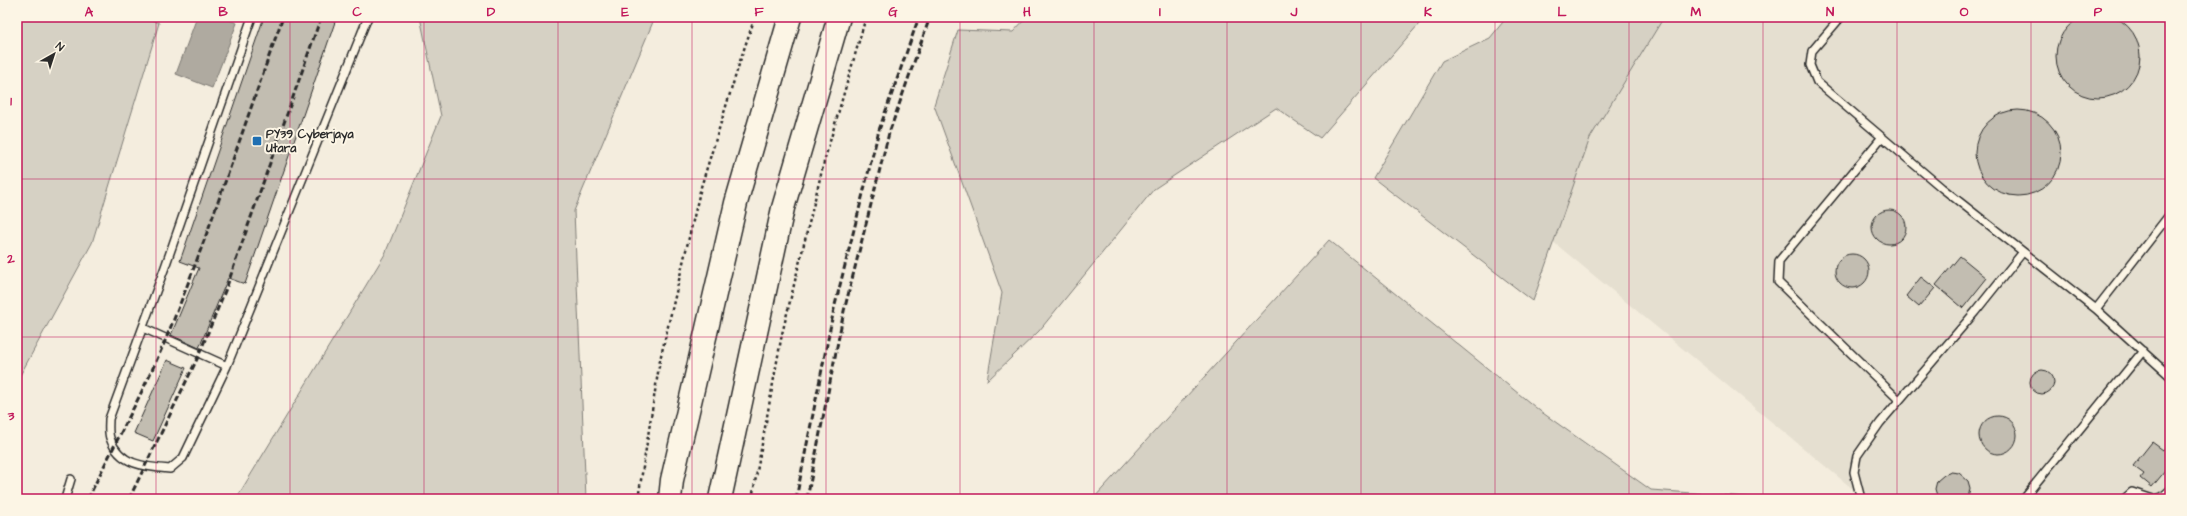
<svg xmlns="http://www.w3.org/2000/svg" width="2187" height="516" viewBox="0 0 2187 516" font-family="'Architects Daughter',sans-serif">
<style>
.built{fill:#e5dfd0}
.green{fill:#d6d1c4;stroke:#807e78}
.water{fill:#afaaa0;stroke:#7a7771}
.building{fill:#c2bdb1;stroke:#2b2b2b}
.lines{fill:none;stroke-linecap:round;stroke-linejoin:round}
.lane-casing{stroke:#2b2b2b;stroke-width:10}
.highway-casing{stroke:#2b2b2b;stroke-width:25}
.path{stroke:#2b2b2b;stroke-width:2.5;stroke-dasharray:3 3;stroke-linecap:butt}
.lane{stroke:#fcf5e5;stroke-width:7}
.highway{stroke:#fcf5e5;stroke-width:22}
.rail{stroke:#2b2b2b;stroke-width:3;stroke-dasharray:6 3;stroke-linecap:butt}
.grid{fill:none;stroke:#c2185b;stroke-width:1;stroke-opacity:0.55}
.poi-dot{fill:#1f6fb2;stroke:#fcf5e5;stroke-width:1.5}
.labels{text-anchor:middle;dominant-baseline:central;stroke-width:4;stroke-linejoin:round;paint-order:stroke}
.poi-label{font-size:12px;font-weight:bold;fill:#2b2b2b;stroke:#fcf5e5;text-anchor:start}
.neatline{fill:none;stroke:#c2185b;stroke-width:1.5}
.grid-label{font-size:13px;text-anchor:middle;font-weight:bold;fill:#c2185b}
</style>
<rect width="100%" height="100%" fill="#f4edde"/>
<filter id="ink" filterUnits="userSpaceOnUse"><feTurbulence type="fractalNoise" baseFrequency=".025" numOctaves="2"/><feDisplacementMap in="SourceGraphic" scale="8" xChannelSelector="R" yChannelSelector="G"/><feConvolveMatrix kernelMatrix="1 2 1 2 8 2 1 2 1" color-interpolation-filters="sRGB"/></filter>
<g filter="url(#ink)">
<path class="built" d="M1614 17H2170V499H1865L1477 179Z"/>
<path class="green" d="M17 17H145L159 23 92 243 17 381Z
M420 17H655L574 211 586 499H236L385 254 441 116Z
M1027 17H1425L1320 138 1276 108 1154 189 1039 331 987 381 1002 293 934 105 958 30 1013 32Z
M1507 17H1664L1590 138 1533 301 1373 178 1442 61 1490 38Z
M1329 240 1540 411 1651 490 1773 499H1093Z"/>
<path class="water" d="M197 17H221L237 23 212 88 176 74Z"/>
<path class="building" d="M2056 56a42 42 0 1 1 84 0a42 42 0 1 1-84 0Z
M264 17H321L335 22 245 284 228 278 199 348 171 335 199 268 180 261Z
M1975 153a43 43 0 1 1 86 0a43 43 0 1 1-86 0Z
M1872 227a17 17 0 1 1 34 0a17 17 0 1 1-34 0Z
M1835 271a17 17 0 1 1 34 0a17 17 0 1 1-34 0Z
M1960 256 1987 278 1963 308 1936 285Z
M1921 277 1935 288 1919 307 1906 296Z
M167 360 186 368 153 441 134 433Z
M2030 382a12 12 0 1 1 24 0a12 12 0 1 1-24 0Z
M1979 435a19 19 0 1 1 38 0a19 19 0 1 1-38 0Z
M2152 442 2163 450 2170 442V465L2152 487 2141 478 2144 474 2133 466Z
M1951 472 1959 473 1968 481 1970 488 1968 499H1938L1935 489 1937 481 1944 475Z"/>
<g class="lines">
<defs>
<path id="lane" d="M252 17 165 267 109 419C109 424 108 432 110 438 119 465 145 467 170 469L183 458 227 366 368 17
M1841 17 1812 51 1810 65 1817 82 1942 188 2096 309
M1882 137 1779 261 1778 282 1899 400
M2170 214 2096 309 2170 376
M143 328 227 366
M65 499 71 479
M1861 499 1854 472 1857 456 1880 423 1975 312 2023 252
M2023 499 2143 351
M2124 499 2132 492 2153 499
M2154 499 2162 497 2170 490"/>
<path id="highway" d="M670 499 672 480 736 203 790 17
M720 499 783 208 839 17"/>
</defs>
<use href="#lane" class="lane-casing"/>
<use href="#highway" class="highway-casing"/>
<path class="path" d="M638 499 660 360 701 187 741 58 755 17
M752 499 782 334 824 162 866 17"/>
<use href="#lane" class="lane"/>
<use href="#highway" class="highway"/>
<path class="rail" d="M88 499C113 446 142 395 165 341 209 235 244 125 283 17
M129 499 198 357 227 286 321 17
M796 499 834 309 879 130 919 17
M807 499 844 311 889 133 930 17"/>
</g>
</g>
<path class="grid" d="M156 17V499M290 17V499M424 17V499M558 17V499M692 17V499M826 17V499M960 17V499M1094 17V499M1227 17V499M1361 17V499M1495 17V499M1629 17V499M1763 17V499M1897 17V499M2031 17V499M17 179H2170M17 337H2170"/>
<rect class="poi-dot" x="252" y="136" width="10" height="10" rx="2"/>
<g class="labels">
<g class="poi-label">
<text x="266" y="134">PY39 Cyberjaya<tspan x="266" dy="14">Utara</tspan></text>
</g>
</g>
<rect width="2187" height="516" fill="none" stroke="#fcf5e5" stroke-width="44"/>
<g transform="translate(54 54) rotate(39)" stroke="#fcf5e5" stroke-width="3" paint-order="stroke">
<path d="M0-3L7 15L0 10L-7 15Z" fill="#2b2b2b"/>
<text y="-6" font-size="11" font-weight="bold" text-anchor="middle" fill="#2b2b2b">N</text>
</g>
<rect x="22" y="22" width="2143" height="472" class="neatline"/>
<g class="grid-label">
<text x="89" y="16">A</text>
<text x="223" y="16">B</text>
<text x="357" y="16">C</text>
<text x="491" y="16">D</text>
<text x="625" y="16">E</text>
<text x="759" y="16">F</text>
<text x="893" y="16">G</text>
<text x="1027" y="16">H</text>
<text x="1160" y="16">I</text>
<text x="1294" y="16">J</text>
<text x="1428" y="16">K</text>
<text x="1562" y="16">L</text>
<text x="1696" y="16">M</text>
<text x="1830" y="16">N</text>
<text x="1964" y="16">O</text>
<text x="2098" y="16">P</text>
<text x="11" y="105">1</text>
<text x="11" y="263">2</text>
<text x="11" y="420">3</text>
</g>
</svg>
